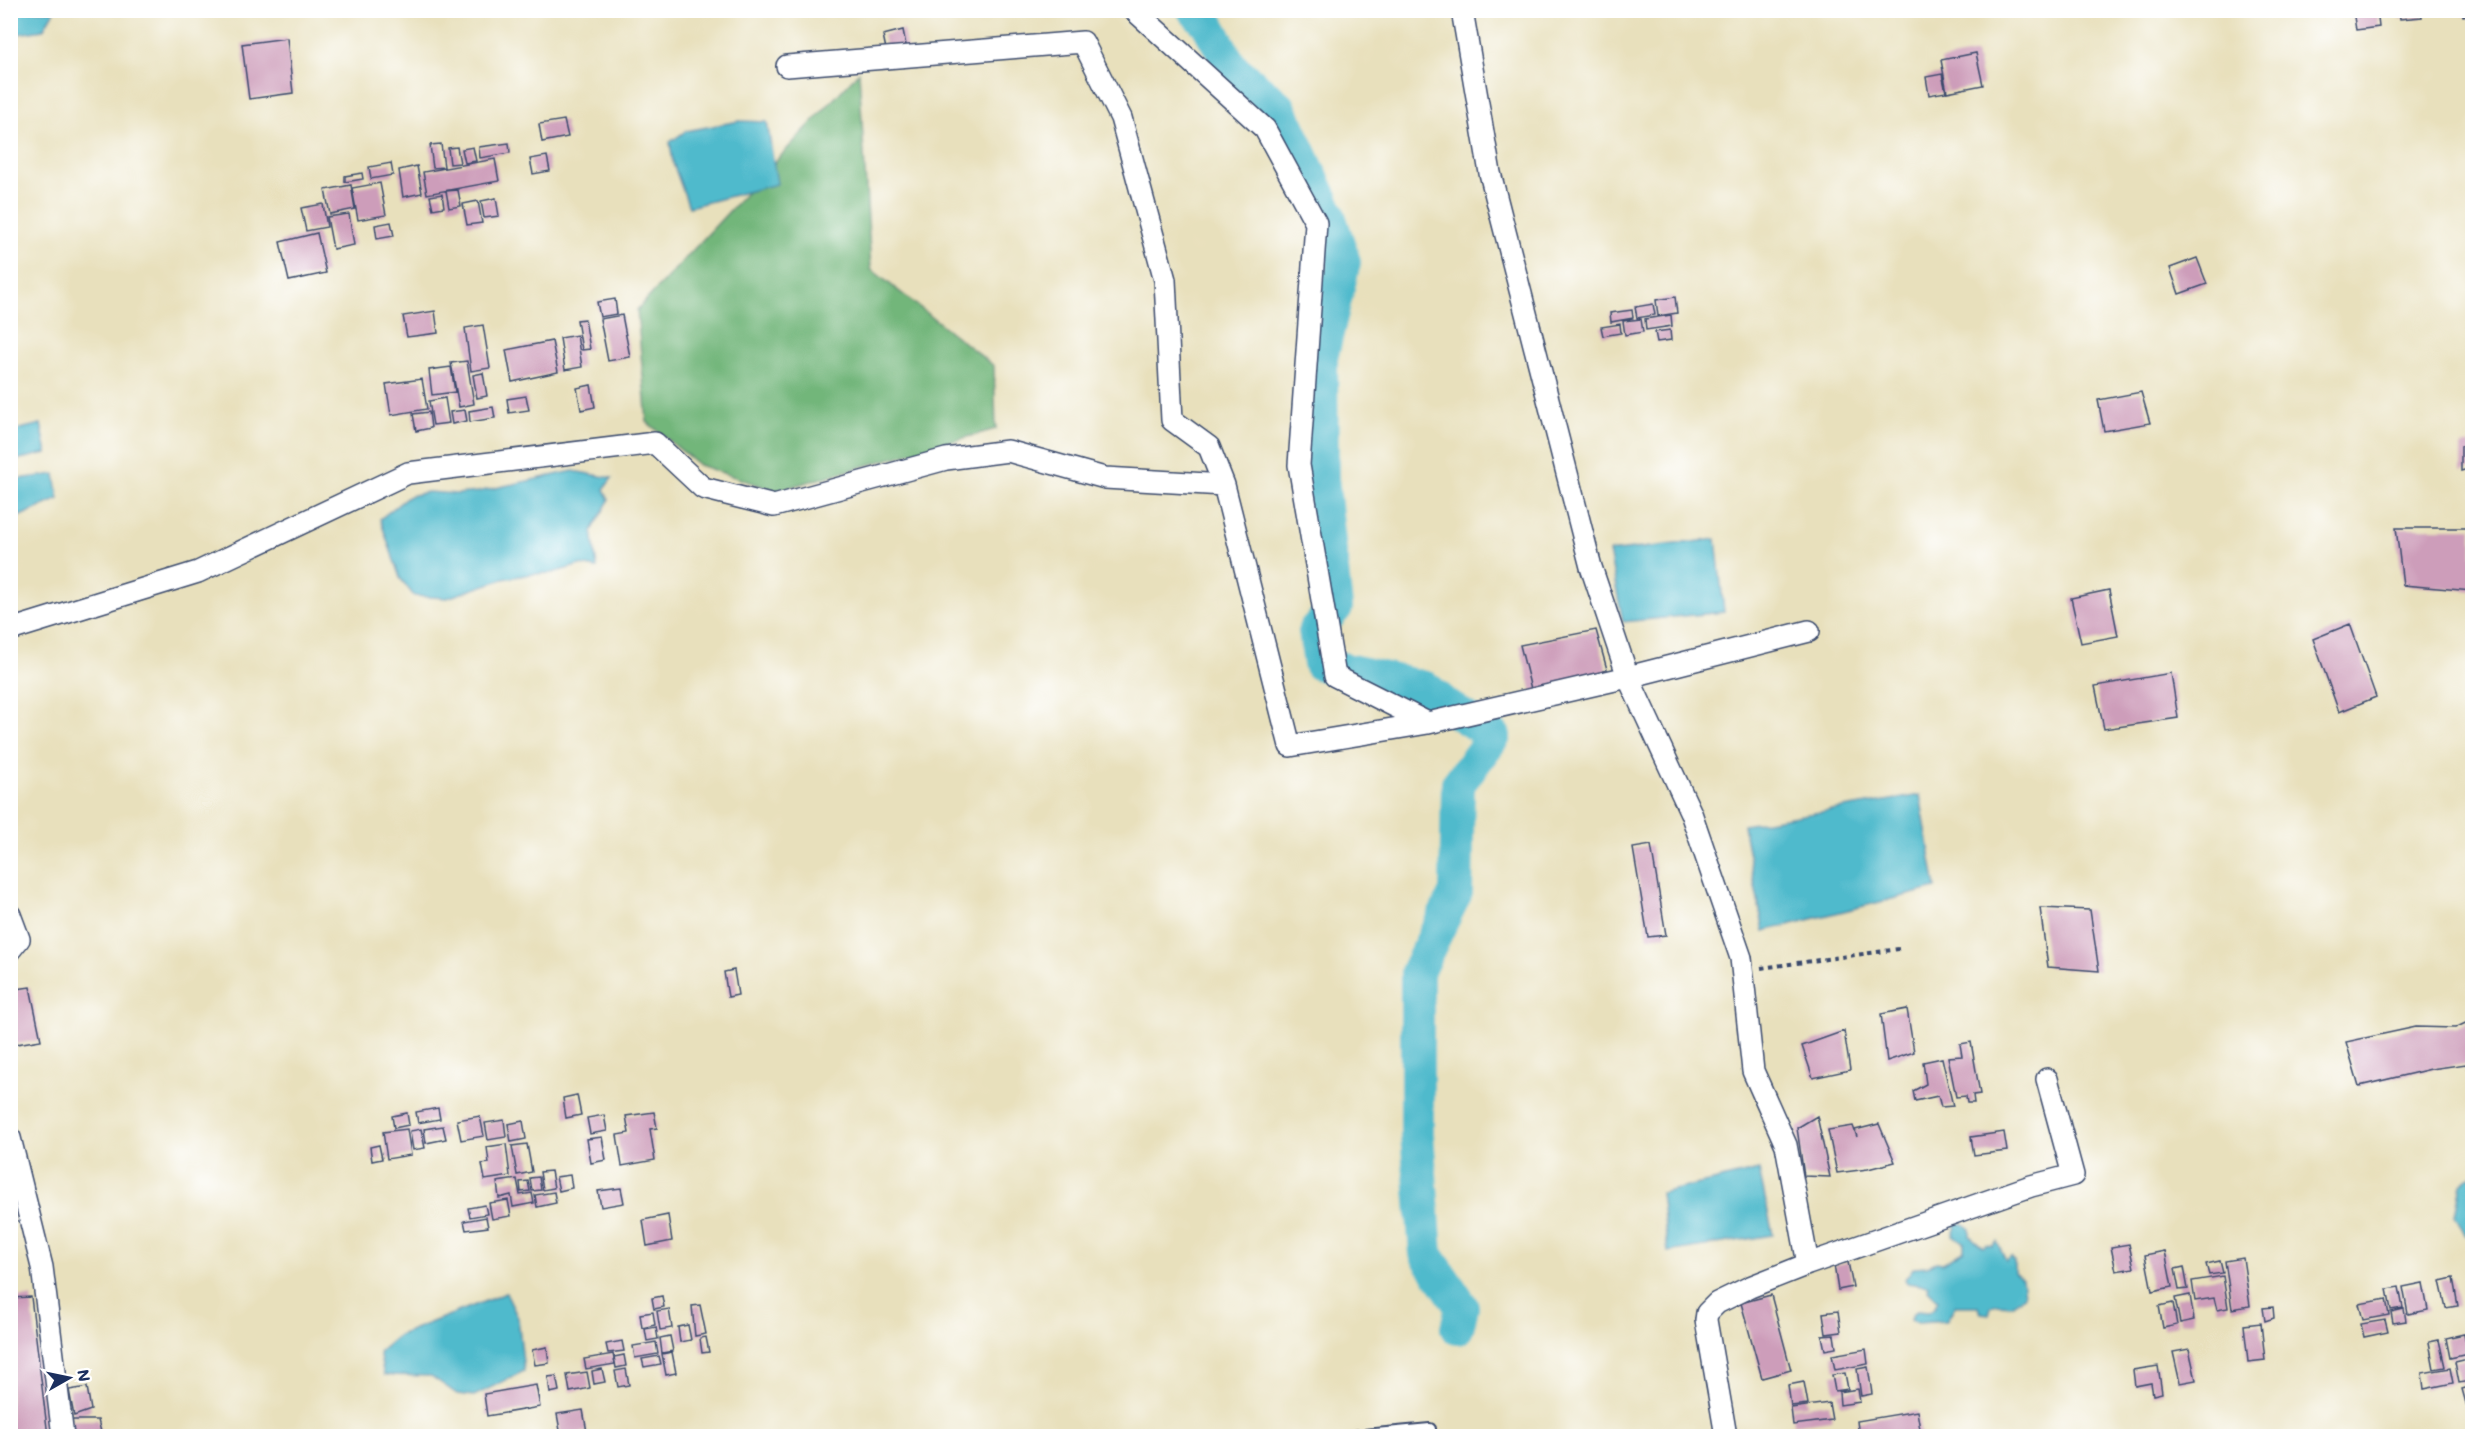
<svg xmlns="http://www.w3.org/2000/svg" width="2483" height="1447" viewBox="0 0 2483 1447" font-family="Mali,sans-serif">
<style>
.forest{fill:#72b67a;stroke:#46726c;stroke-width:1.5}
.water{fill:#4fbacc;stroke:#357495;stroke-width:1.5}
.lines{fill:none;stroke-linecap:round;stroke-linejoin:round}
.river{stroke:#4fbacc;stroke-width:34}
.building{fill:#cd9dba}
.lane-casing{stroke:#3a4a6c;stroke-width:14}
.street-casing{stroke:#3a4a6c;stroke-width:24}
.path{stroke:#3a4a6c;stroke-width:4;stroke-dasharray:4.5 4.5;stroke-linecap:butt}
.lane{stroke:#fff;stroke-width:10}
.street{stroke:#fff;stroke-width:21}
</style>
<rect width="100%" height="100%" fill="#fff"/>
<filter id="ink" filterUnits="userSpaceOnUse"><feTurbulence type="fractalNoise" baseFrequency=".0167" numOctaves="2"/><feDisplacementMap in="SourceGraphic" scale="12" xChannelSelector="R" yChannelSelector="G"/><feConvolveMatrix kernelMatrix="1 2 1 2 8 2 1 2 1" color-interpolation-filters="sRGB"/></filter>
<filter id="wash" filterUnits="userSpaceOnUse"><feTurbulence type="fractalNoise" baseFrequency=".008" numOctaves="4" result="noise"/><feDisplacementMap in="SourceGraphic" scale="24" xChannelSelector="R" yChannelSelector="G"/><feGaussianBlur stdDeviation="1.35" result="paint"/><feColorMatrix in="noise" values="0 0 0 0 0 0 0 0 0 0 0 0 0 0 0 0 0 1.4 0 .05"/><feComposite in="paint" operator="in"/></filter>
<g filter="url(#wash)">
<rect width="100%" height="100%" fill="#e8e0bc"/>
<path class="forest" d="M859 72 871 269 994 366 996 429 776 491 699 465 647 422 637 310Z"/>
<path class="water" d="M10 11 11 10 54 11 43 30 11 35Z
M739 121 767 122 777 184 689 207 673 163 670 142 686 131Z
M41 424 47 453 11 461V431Z
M573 471 612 478 604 489 609 500 592 531 597 568 580 565 552 573 531 574 503 579 447 598 414 596 400 578 380 519 409 496 428 492 457 494 477 492Z
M55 474 59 499 11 520V480Z
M1716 539 1724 612 1623 622 1609 552Z
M1920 795 1936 888 1764 931 1743 825Z
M1759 1170 1773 1235 1668 1252 1661 1193Z
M2472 1175V1237L2466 1236 2455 1215 2461 1184Z
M1952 1223 1964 1224 1970 1229V1236L1983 1247 1986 1245 1993 1246 1997 1242 2006 1261 2011 1257 2014 1261V1272L2022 1279 2024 1295 2014 1305 1996 1304 1991 1307 1989 1314 1981 1313 1979 1306H1955L1946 1321 1918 1323 1911 1320 1913 1313 1917 1311 1928 1312 1934 1308 1938 1300 1928 1290 1929 1286 1907 1283 1905 1279 1914 1267 1928 1266 1936 1262 1943 1263 1964 1250V1243L1953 1235 1956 1227Z
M506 1293 518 1318 524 1371 474 1396 457 1394 431 1376 384 1375 379 1352 399 1335Z"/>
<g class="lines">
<path class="river" d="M1194 10 1207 23 1231 67 1279 107 1328 213 1344 262 1321 358 1322 477 1336 607 1315 630 1320 664 1426 688 1447 706 1494 736 1458 784 1456 892 1417 972V1134L1426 1254 1462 1307 1457 1328"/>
</g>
<g id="blocks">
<path class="building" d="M2353 10H2377L2379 27 2356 30Z
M2399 10H2421L2422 17 2400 19Z
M2462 10H2472V15L2463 16Z
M903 30 907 50 887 54 883 35Z
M287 38 293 93 249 99 242 44Z
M1976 53 1983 85 1947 92 1941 60Z
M1942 74 1946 92 1929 95 1926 77Z
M564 120 568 137 542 142 539 124Z
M509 143 510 153 480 158 479 147Z
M441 144 444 167 433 168 430 145Z
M457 147 460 163 450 164 448 148Z
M473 147 476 161 465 163 462 149Z
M547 156 550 171 533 174 530 159Z
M495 159 499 181 427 194 423 172Z
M391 163 393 175 371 179 369 167Z
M417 166 422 193 403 197 399 170Z
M362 173 363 179 345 182V176Z
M380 183 386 215 358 220 352 188Z
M351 185 355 209 330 214 325 190Z
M458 190 461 206 449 208 446 191Z
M442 194 444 207 433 209 430 196Z
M496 198 499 216 484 218 481 201Z
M478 201 482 223 467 225 463 204Z
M323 204 327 227 306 231 301 208Z
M349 214 354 245 333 249 327 217Z
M391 222 394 236 377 239 375 225Z
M317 233 326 273 289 281 280 242Z
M2197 258 2207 284 2179 294 2170 268Z
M1675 297 1677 313 1658 316 1656 300Z
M615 299 617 314 600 317 597 302Z
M1653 304 1655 315 1637 318 1635 307Z
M1632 310 1633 318 1611 322 1610 313Z
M435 311 438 333 407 337 403 316Z
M622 315 630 357 608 361 600 319Z
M1671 315 1672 326 1646 330 1645 319Z
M585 319 590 349 582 350 577 320Z
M1641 319 1643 332 1625 335 1623 321Z
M1620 324 1621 333 1603 336 1601 327Z
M483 325 490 368 471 371 465 328Z
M1670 330 1671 340 1657 342 1655 332Z
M577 335 582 367 565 370 560 338Z
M552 341 558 372 512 382 506 350Z
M467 361 474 404 459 407 451 363Z
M451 367 455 392 432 395 429 370Z
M483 373 487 396 477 398 473 375Z
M422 379 427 409 391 415 386 384Z
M591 385 595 407 581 410 577 388Z
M2141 392 2150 423 2104 431 2098 400Z
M526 396 529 410 509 413 507 399Z
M445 398 449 423 433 425 429 401Z
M493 407 495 418 470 422 469 411Z
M465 410 467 421 452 424 450 412Z
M429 412 431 428 416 431 413 414Z
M2472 444V468L2461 471V446Z
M2396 528H2472V591L2403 585Z
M2109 590 2118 636 2081 643 2071 598Z
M2350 624 2376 697 2339 712 2313 639Z
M1596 630 1608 673 1532 693 1520 645Z
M2171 673 2178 718 2104 729 2095 686Z
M1651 845 1666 935 1648 937 1633 848Z
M2040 908 2090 910 2099 971 2048 967Z
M734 970 738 995 728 997 724 972Z
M30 987 41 1040 10 1045V990Z
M1907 1009 1914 1052 1887 1061 1881 1014Z
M2472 1020V1081L2466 1064 2431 1069 2359 1086 2346 1042 2416 1027 2455 1028Z
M1844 1031 1850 1070 1813 1078 1802 1046Z
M1971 1042 1980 1094 1973 1095 1974 1103H1967L1966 1096 1956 1097 1948 1057 1962 1056 1960 1044Z
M1942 1058 1953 1106 1941 1107 1938 1096 1915 1101 1913 1091 1926 1084 1923 1062Z
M577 1095 581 1115 566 1118 563 1098Z
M438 1108 440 1119 418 1123 416 1112Z
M654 1112 657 1128 650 1129 655 1160 622 1166 617 1135 629 1133 626 1116Z
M407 1113 409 1125 394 1128 392 1116Z
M604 1115 607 1131 590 1134 587 1118Z
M480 1116 484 1136 461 1140 457 1120Z
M1817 1116 1830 1177 1804 1176 1797 1128Z
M504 1120 506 1137 488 1140 485 1123Z
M523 1121 526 1139 511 1142 508 1124Z
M1879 1124 1895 1162 1868 1169 1837 1173 1828 1130 1853 1126 1857 1137 1855 1130Z
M443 1126 446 1139 426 1143 424 1129Z
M407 1129 411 1155 387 1159 383 1132Z
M421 1129 425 1148 413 1150 410 1131Z
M2004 1132 2007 1151 1974 1155 1971 1137Z
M602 1137 606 1160 591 1163 587 1139Z
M506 1144 510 1176 485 1180 482 1164 489 1163 487 1147Z
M527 1144 532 1172 517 1175 512 1146Z
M379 1145 382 1159 372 1161 370 1147Z
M551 1171 554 1188 543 1190 540 1172Z
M570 1175 572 1188 559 1191 556 1177Z
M539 1177 541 1190 532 1191 530 1178Z
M517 1179 520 1195 532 1193 534 1203 513 1207 511 1195 499 1198 497 1182Z
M528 1181 530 1191 521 1192 520 1182Z
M621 1188 624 1203 601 1207 598 1191Z
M554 1192 556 1203 537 1207 535 1195Z
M508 1200 511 1216 492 1219 489 1203Z
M485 1205 487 1214 470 1217 468 1208Z
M668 1215 672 1241 647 1246 643 1220Z
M486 1217 488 1227 466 1230 464 1221Z
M2129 1244 2134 1268 2116 1271 2111 1247Z
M2165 1251 2172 1287 2152 1291 2145 1255Z
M2243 1258 2250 1306 2232 1309 2225 1261Z
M2220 1261 2223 1273 2209 1275 2206 1264Z
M1848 1262 1853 1287 1838 1290 1834 1265Z
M2184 1267 2188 1289 2179 1290 2175 1269Z
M2223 1276 2228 1308 2217 1310 2214 1298 2195 1301 2192 1281Z
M2453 1278 2458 1306 2446 1308 2440 1281Z
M2423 1283 2428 1310 2408 1314 2403 1287Z
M2399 1287 2403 1308 2391 1310 2387 1289Z
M1771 1295 1791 1370 1762 1378 1741 1303Z
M2190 1295 2194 1320 2180 1323 2175 1298Z
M662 1296 664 1307 654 1309 652 1298Z
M31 1297 48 1436H10V1298Z
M2386 1299 2389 1315 2363 1320 2359 1304Z
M2173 1303 2177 1325 2163 1328 2159 1306Z
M700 1305 706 1334 695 1336 692 1306Z
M2273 1307 2274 1318 2265 1321 2263 1308Z
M669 1309 672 1328 660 1330 657 1311Z
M2404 1309 2406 1321 2393 1323 2391 1312Z
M1838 1311 1841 1332 1826 1334 1823 1313Z
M653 1312 655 1325 642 1328 640 1314Z
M2385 1320 2388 1332 2364 1337 2361 1324Z
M2261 1323 2265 1360 2248 1362 2244 1325Z
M688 1325 691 1340 680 1342 678 1327Z
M656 1327 658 1339 647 1341 645 1329Z
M2472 1330V1356H2471L2467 1332Z
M2464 1334 2468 1354 2450 1358 2446 1338Z
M1834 1335 1836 1348 1825 1350 1822 1336Z
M670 1336 673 1351 662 1353 660 1338Z
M706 1337 709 1352 702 1353 700 1338Z
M2439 1340 2445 1367 2434 1369 2429 1342Z
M622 1341 624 1351 608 1353 606 1344Z
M656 1342 658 1354 635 1358 633 1346Z
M547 1347 549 1363 535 1365 532 1350Z
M1866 1349 1868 1364 1835 1370 1832 1355Z
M2189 1349 2196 1380 2180 1383 2173 1352Z
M672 1352 676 1373 666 1375 662 1354Z
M613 1354 615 1364 586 1369 584 1359Z
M624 1355 626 1366 616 1368 614 1357Z
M659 1356 661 1364 644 1367 642 1359Z
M2468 1359 2472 1381 2459 1383 2455 1362Z
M2158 1366 2162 1393 2153 1395 2151 1383 2135 1386 2133 1370Z
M1868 1367 1872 1394 1861 1396 1857 1369Z
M2450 1368 2453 1383 2424 1389 2422 1373Z
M602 1369 605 1382 594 1384 592 1371Z
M626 1369 629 1385 618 1387 615 1371Z
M587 1372 590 1388 570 1392 567 1375Z
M1845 1373 1848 1389 1835 1391 1832 1375Z
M556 1376 559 1391 550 1393 548 1377Z
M1804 1382 1808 1404 1791 1406 1788 1385Z
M536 1385 540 1407 487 1416 484 1394Z
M2472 1386V1406L2467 1407 2462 1389Z
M87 1387 91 1410 74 1416 69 1390Z
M1858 1389 1860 1402 1840 1405 1839 1392Z
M1829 1403 1832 1420 1793 1425 1791 1408Z
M583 1410 587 1432 561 1436 557 1414Z
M1917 1411 1921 1436H1859L1857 1421Z
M70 1420H98L102 1436H72Z"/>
</g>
</g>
<g filter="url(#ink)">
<use href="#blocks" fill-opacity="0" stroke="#3a4a6c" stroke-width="1.5"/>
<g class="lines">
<defs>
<path id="lane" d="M1354 1436 1430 1429V1436"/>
<path id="street" d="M1134 10 1265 129 1316 223 1299 465 1335 676 1428 723
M1462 10 1490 173 1591 567 1628 677 1809 631
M787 66 1083 42 1121 118 1165 280 1172 420 1209 447 1224 485
M10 630 198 572 408 473 655 443 703 488 774 506 946 459 1008 451 1105 478 1224 485 1290 746 1428 723 1628 677 1691 813 1741 958 1753 1071 1786 1145 1808 1264
M10 915 19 939 10 950
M10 1138 42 1267 63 1436
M1726 1436 1706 1320 1707 1313 1717 1303 1750 1287 1808 1264 2031 1186 2073 1175 2047 1079"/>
</defs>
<use href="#lane" class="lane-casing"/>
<use href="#street" class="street-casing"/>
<path class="path" d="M1761 968 1899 949"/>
<use href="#lane" class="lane"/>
<use href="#street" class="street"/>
</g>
</g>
<rect width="2483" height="1447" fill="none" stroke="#fff" stroke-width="36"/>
<g transform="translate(69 1378) rotate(81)" stroke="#ffffff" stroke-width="4.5" paint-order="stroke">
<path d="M0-4.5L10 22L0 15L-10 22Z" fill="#1b2f5e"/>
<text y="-9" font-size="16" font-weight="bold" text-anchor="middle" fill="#1b2f5e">N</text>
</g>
</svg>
